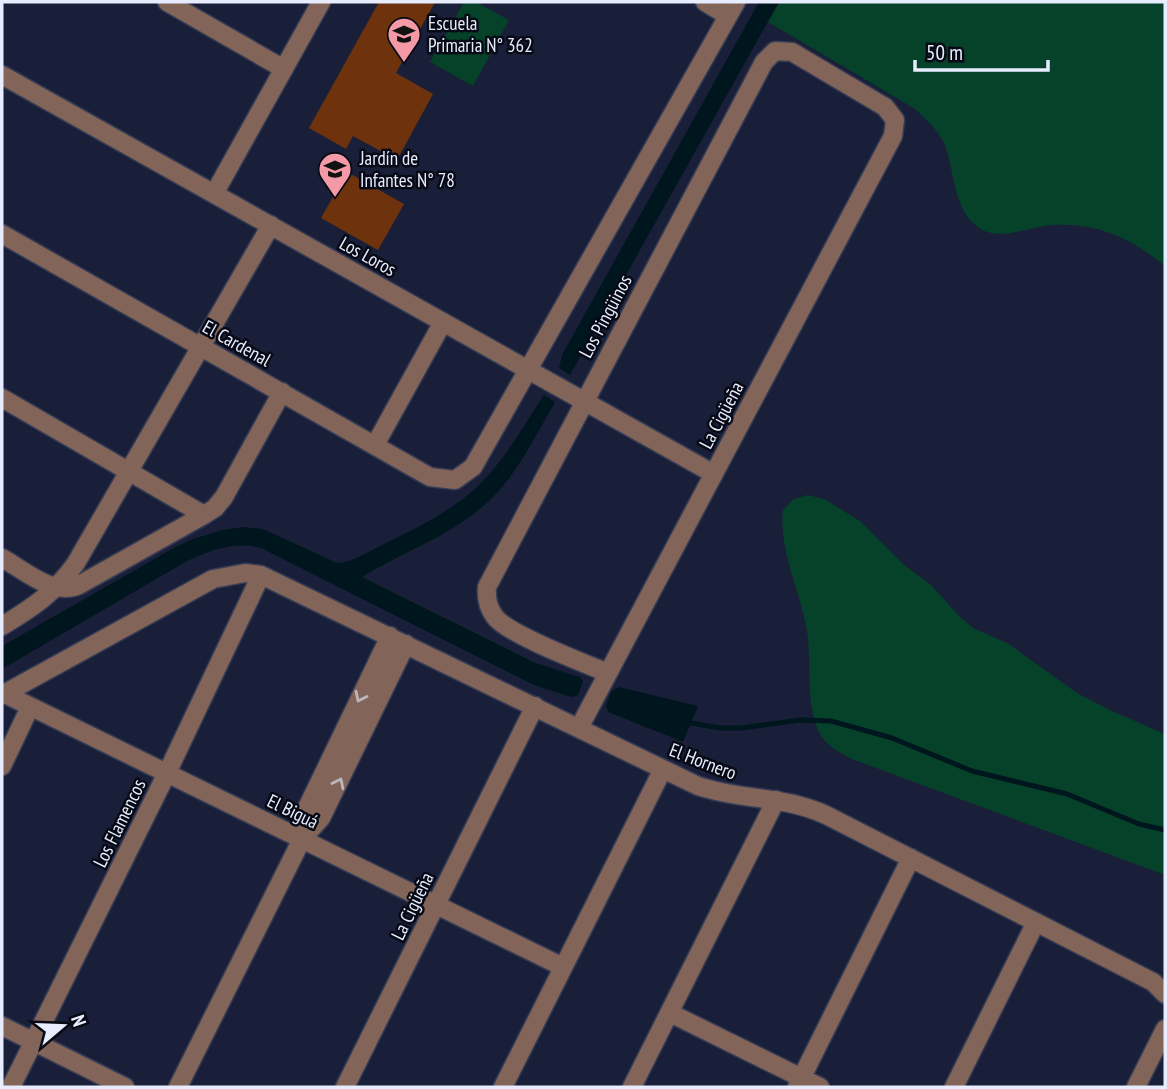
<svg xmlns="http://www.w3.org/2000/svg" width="1167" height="1089" viewBox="0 0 1167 1089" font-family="'PT Sans Narrow',sans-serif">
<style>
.green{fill:#064229}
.water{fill:#00161e}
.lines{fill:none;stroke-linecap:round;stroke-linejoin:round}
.stream{stroke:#00161e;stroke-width:5}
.building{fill:#6e330c}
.street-casing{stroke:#363c54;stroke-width:21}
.street{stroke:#826458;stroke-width:18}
.oneway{stroke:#bfb6bc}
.labels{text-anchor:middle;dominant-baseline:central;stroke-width:5;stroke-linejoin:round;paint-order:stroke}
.poi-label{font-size:19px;fill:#e7ecfe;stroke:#070a15;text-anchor:start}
.street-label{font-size:19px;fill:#e7ecfe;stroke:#070a15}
</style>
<rect width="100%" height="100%" fill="#191f38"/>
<path class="green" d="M464 2H476L509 20 473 86 430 62Z
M779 2H1165V266C1130 238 1099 223 1053 225 1030 226 1001 242 979 228 951 208 956 170 943 141 936 128 926 119 915 109L768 22Z
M808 495 824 499 860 521 904 565 930 584 961 618 973 628 1007 643 1077 693 1114 712 1165 734V875L852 759C839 752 826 746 819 732 804 698 813 660 806 625 798 586 779 550 783 510L794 499Z"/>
<path class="water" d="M759 2H779L570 375 559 368 562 355Z
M544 395 555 402C534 438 515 480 482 507 446 538 401 553 362 577L535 663 580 677 583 681 578 695 571 697 534 685 261 548C235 541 211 550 187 561L2 669V646L172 549 190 540 222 530 243 527 263 529 337 563C354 562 371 550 386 543 419 527 455 509 481 483 506 458 524 425 544 395Z
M619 687 698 706 683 742 608 712 606 706 611 692Z"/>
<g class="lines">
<path class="stream" d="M685 722 720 728H741L800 720 831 721 892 738 972 771 1067 794 1139 824 1165 830"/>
</g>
<path class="building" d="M379 2H435L396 73 433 94 397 160 353 136 346 149 309 128Z
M347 172 404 204 378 250 321 218Z"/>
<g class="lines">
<defs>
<path id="street" d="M167 2 284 69
M705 2 728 16
M2 75 714 474
M214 194 321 2
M2 234 430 477 455 480 473 467 736 2
M2 398 204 515
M375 445 443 322
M2 558C24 570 53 597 79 585L204 515 215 508 224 497 282 392
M2 626C32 608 56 592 76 563L271 225
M5 694 563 967
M2 695 213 579 245 573 261 575 698 786C743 801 782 795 826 815L1153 982 1165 994
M579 728 893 136 895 120 885 107 792 52 775 51 764 62 487 587C486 598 488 608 495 617 509 635 584 663 608 673
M2 766 30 707
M302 839V820L305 812 390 636
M670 1013 820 1087
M2 1026 125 1087
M11 1087 167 773 261 575
M178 1087 302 839 321 818 406 644
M345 1087 535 706
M503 1087 663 769
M632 1087 776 800
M797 1087 911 858
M954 1087 1036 922
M1136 1087 1165 1029"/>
</defs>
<use href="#street" class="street-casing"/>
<use href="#street" class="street"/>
</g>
<defs><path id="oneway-chevron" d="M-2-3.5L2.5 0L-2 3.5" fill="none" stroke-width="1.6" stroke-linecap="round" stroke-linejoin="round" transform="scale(1.75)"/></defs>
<g class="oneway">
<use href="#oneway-chevron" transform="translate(360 697) rotate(116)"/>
<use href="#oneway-chevron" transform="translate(339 783) rotate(-64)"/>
</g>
<defs>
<symbol id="school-pin" viewBox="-11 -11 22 30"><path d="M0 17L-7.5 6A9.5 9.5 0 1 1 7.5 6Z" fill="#f49aa6" stroke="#070a15"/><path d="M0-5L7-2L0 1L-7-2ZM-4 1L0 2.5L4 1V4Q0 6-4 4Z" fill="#111"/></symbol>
</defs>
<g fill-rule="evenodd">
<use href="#school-pin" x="385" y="15" width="38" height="52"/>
<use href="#school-pin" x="316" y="150" width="38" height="52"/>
</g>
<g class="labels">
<g class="poi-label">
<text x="428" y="23">Escuela<tspan x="428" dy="22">Primaria N° 362</tspan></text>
<text x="360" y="158">Jardín de<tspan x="360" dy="22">Infantes N° 78</tspan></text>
</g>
<g class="street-label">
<text transform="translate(368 256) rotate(29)">Los Loros</text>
<text transform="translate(605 316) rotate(-62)">Los Pingüinos</text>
<text transform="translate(237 343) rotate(29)">El Cardenal</text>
<text transform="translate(721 415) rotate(-62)">La Cigüeña</text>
<text transform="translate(703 761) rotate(21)">El Hornero</text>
<text transform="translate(293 811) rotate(26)">El Biguá</text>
<text transform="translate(119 823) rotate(-64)">Los Flamencos</text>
<text transform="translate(412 906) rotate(-64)">La Cigüeña</text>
</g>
</g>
<rect width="1167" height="1089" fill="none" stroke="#e7ecfe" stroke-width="7"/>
<g transform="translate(63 1026) rotate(71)" stroke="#070a15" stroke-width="5" paint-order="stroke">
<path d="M0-5L12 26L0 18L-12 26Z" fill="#e7ecfe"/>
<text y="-10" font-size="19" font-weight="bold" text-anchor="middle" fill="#e7ecfe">N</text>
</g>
<path d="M915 60v10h133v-10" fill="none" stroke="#e7ecfe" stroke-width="3.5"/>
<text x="926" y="60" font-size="21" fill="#e7ecfe" stroke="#070a15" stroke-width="5" paint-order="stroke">50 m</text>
</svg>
